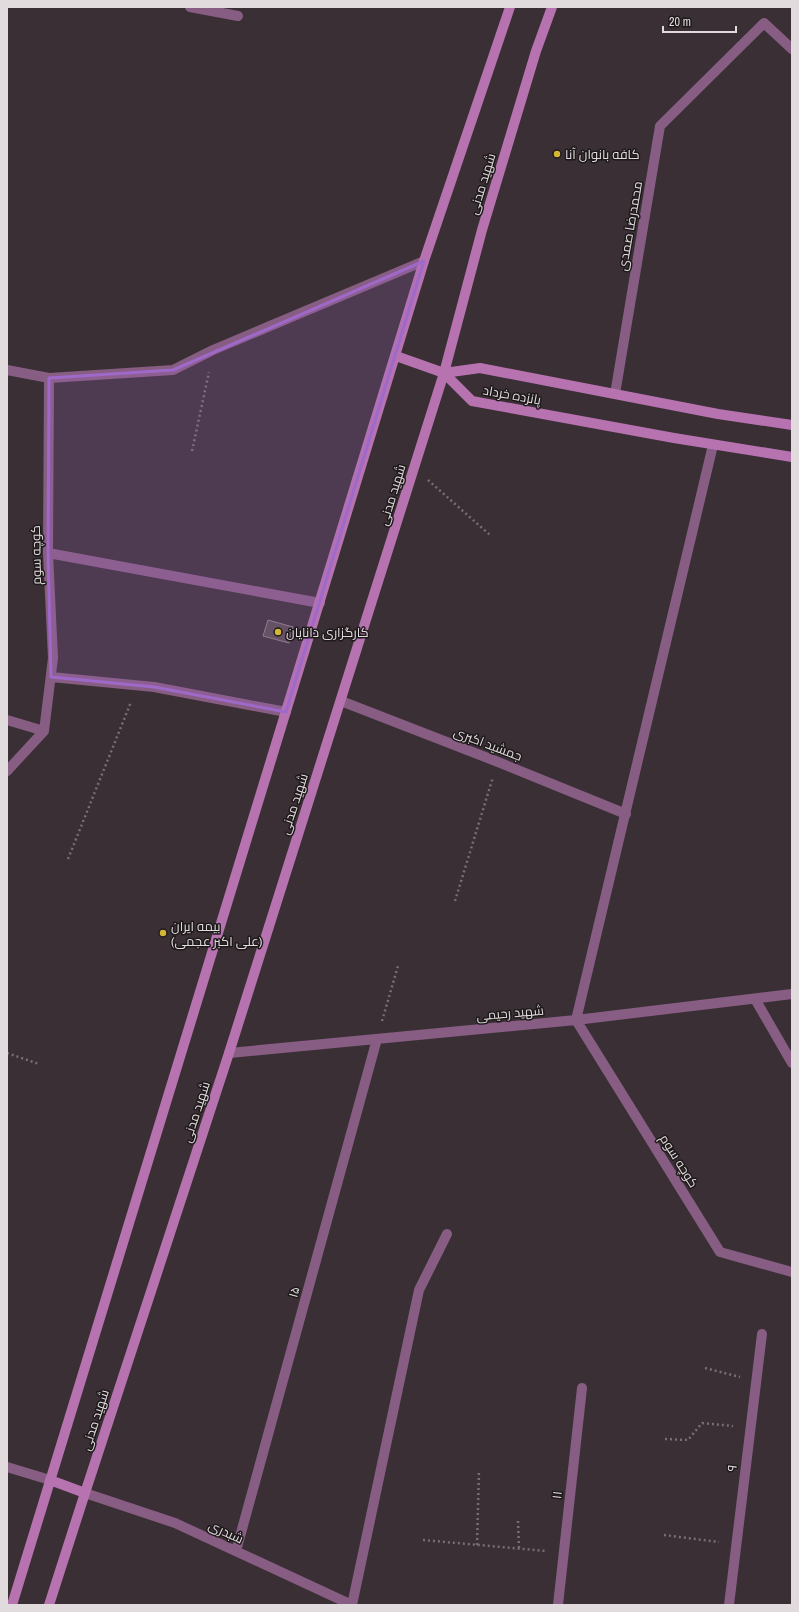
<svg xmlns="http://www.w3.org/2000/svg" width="799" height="1612" viewBox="0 0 799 1612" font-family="'Archivo Narrow',Cairo,sans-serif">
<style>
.building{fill:#584c4d;stroke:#8e8082}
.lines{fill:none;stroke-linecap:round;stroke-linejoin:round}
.path{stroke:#786e73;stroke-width:2.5;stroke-dasharray:2 3;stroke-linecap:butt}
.minor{stroke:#875d83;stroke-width:10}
.tertiary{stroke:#875d83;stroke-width:10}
.secondary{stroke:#b673b0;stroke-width:10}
.marked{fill:#9f69ca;fill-opacity:0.2;stroke:#9f69ca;stroke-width:3;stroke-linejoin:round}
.poi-dot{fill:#d4b635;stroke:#1e191b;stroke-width:1.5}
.labels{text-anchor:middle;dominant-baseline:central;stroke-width:3;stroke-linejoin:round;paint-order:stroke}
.poi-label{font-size:13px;fill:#e2dbde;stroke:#1e191b;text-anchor:start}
.street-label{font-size:13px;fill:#e2dbde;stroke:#1e191b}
</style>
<rect width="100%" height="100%" fill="#3a2f34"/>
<path class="building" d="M268 620 293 627 289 643 263 636Z"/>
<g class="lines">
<path class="path" d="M192 451 209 372
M428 480 490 535
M68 859 131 702
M455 901 493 777
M382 1021 398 966
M7 1053 39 1064
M705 1368 740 1377
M665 1439 688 1440 702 1423 733 1426
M518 1521 519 1549
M664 1535 719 1542
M423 1540 546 1551
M477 1545 479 1470"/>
<path class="minor" d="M190 7 238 16
M7 370 49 378 173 370 213 350 424 261
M615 394 660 126 764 23 792 49
M713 445 576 1020 720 1252 792 1272
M48 553 320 603
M51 677 154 687 286 712
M341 701 498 762 626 814
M7 720 44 731
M44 731 53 658 48 553 49 378
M7 771 44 731
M755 999 792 1063
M229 1053 576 1020 792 994
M85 1493 175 1523 352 1605
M236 1551 377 1039
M352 1605 419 1290 447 1234
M558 1605 582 1388
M729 1605 762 1334"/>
<path class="tertiary" d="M7 1467 50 1480"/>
<path class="secondary" d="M396 356 444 373 472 401 674 438 792 457
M444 373 480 368 718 414 792 425
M50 1480 85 1493
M12 1605 424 261 510 7
M49 1605 85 1493 229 1053 444 373 482 230 536 51 552 7"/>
</g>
<path class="marked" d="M424 261 286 712 154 687 51 677 48 553 49 378 173 370Z"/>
<g class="poi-dot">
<circle cx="557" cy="154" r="4"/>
<circle cx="278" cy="632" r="4"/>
<circle cx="163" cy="933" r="4"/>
</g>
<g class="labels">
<g class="poi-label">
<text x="565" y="154">کافه بانوان آنا</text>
<text x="286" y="632">کارگزاری دانایان</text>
<text x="171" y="926">بیمه ایران<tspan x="171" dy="15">(علی اکبر عجمی)</tspan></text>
</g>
<g class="street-label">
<text transform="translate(482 184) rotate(-73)">شهید مدنی</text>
<text transform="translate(630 226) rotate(-80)">محمدرضا صمدی</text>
<text transform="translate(512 395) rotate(10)">پانزده خرداد</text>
<text transform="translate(392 495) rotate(-73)">شهید مدنی</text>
<text transform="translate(36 555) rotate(-91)">کوچه سوم</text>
<text transform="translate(488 744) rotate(21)">جمشید اکبری</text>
<text transform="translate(294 804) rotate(-72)">شهید مدنی</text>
<text transform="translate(510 1013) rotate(-5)">شهید رحیمی</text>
<text transform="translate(196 1112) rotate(-72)">شهید مدنی</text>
<text transform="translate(679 1161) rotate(58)">کوچه سوم</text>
<text transform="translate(294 1292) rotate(-75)">۱۵</text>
<text transform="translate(95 1420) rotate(-72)">شهید مدنی</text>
<text transform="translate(732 1468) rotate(-83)">۹</text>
<text transform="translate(557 1495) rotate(-84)">۱۱</text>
<text transform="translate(226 1532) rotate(25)">شبدری</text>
</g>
</g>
<rect width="799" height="1612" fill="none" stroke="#e2dbde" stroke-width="16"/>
<path d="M663 26v6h73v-6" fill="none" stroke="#e2dbde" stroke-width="2"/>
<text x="669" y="26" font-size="12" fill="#e2dbde" stroke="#1e191b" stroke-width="3" paint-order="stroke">20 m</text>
</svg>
